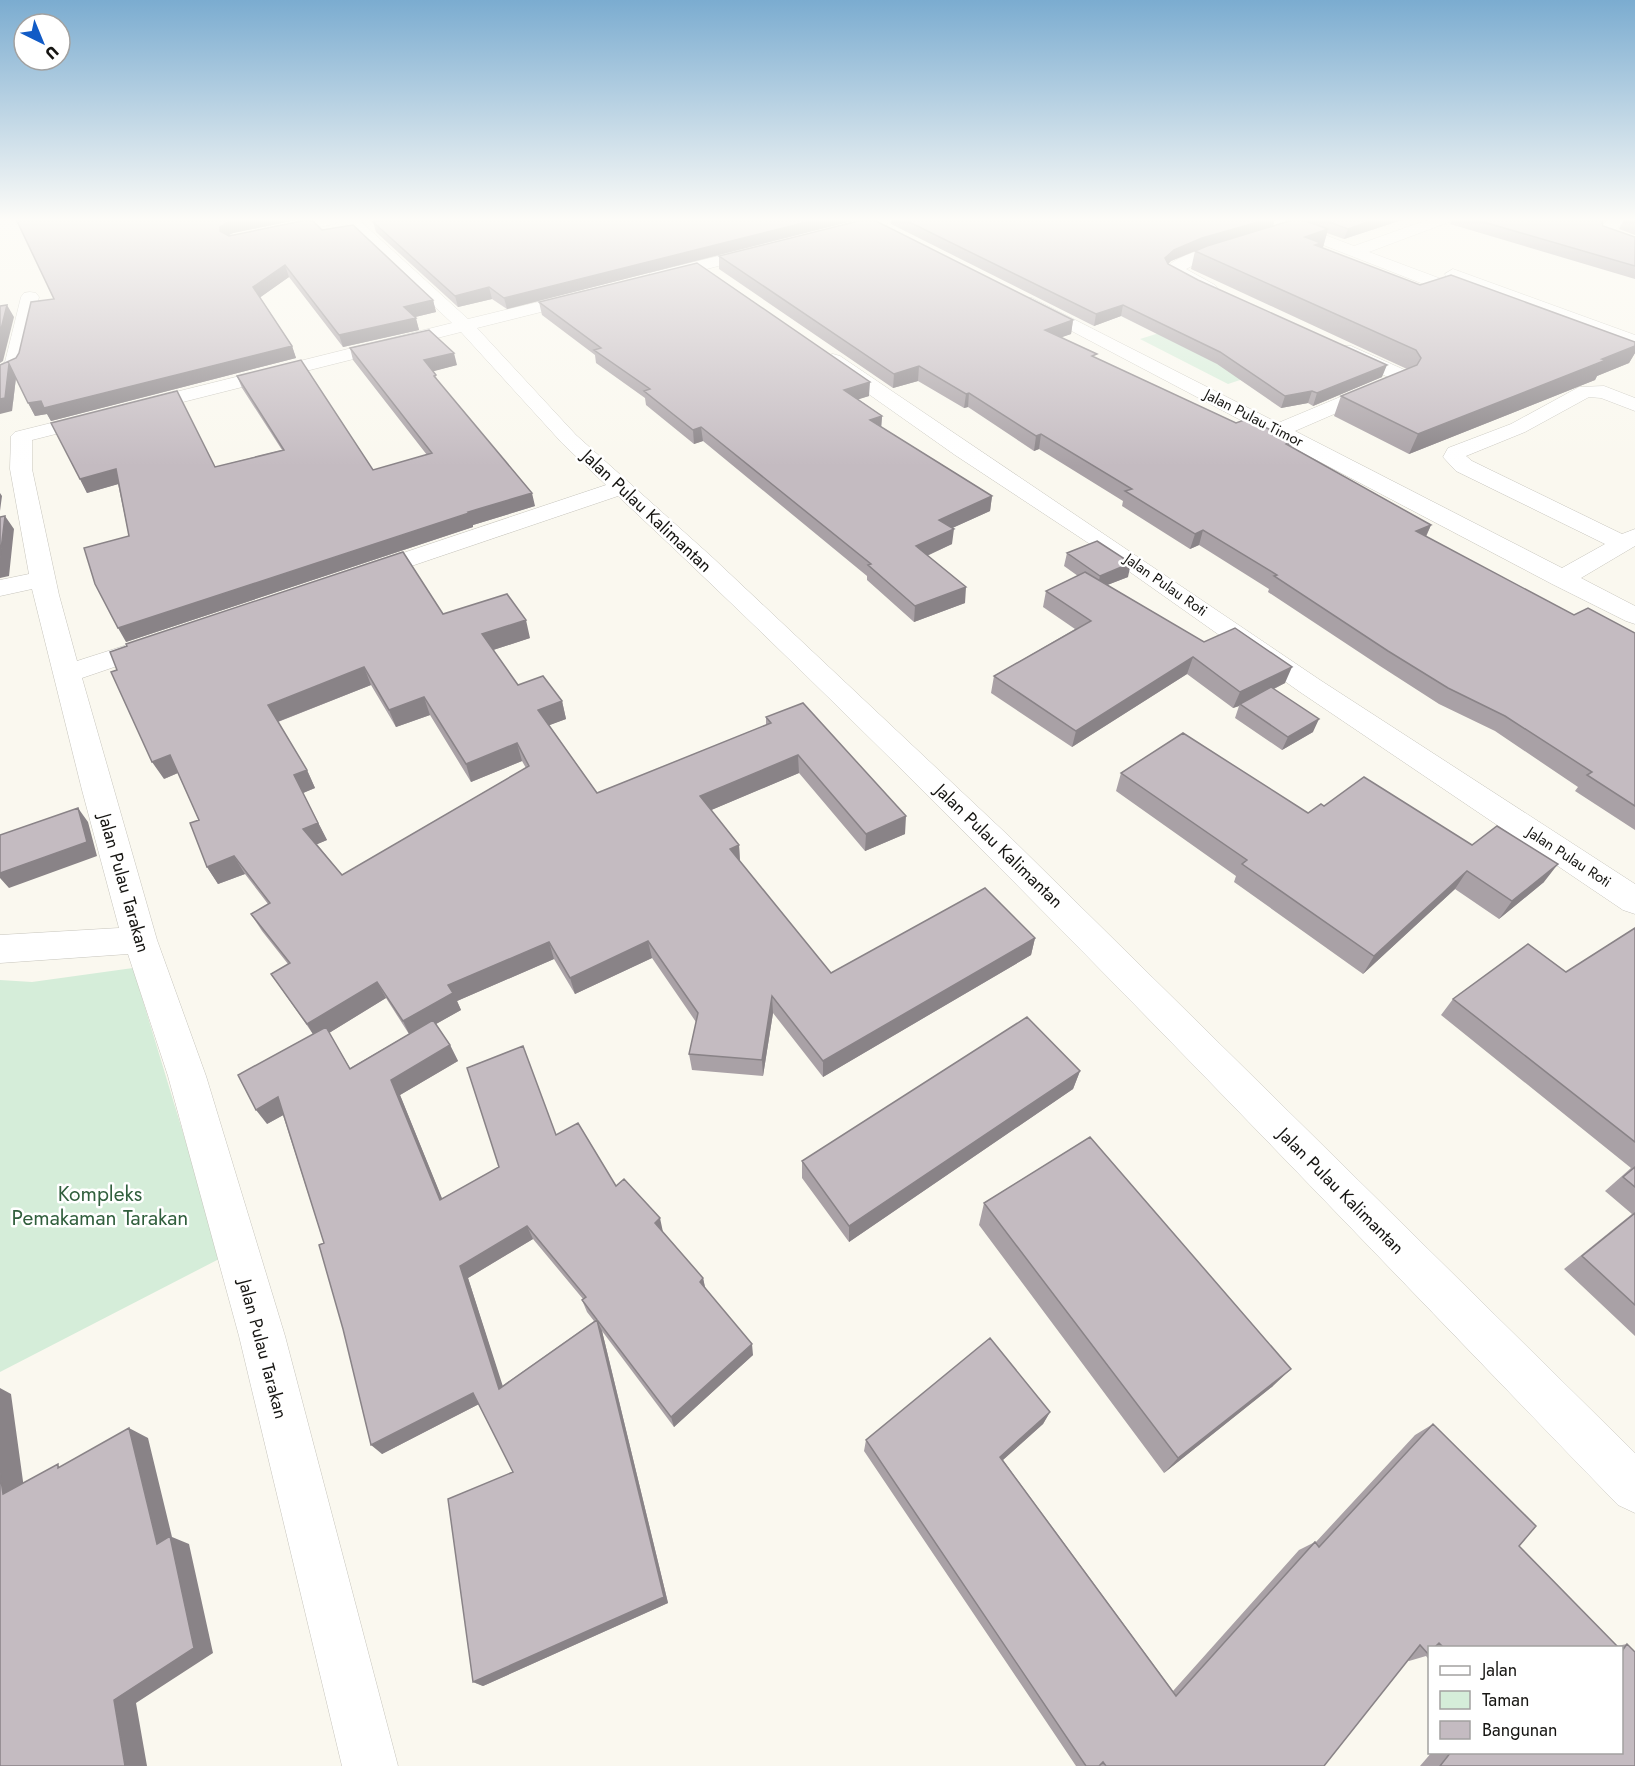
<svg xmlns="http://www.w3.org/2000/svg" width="1635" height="1766" viewBox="0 0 1635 1766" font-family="Jost,sans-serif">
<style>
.green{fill:#d5edd9}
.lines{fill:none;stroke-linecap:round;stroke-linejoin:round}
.minor-casing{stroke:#c7c5bd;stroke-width:1}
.minor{fill:#fff;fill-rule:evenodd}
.wall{fill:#a9a1a6;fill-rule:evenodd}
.shaded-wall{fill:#898387}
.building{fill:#c4bbc1;stroke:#898387;stroke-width:1.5;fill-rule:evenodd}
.labels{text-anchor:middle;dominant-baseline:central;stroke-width:5;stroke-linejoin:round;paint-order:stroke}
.far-street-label{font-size:15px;fill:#161512;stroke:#fff}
.street-label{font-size:18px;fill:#161512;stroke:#fff}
.near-park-label{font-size:21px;fill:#315f3d;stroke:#fff}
</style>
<rect width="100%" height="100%" fill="#faf8ef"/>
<path class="green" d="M1246 306 1337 348 1228 384 1140 339Z
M133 968 221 1258 0 1372V980L32 982Z"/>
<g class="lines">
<defs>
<path id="minor" d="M311 219H358L468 319 583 291 589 292 592 296 589 300 477 328 576 435 712 557 1012 839 1635 1453V1513L1618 1505C1289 1165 964 819 618 496L376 578 367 580 358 578 355 573 358 568 606 485 562 443 461 332 32 440V469L59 595 77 661 155 636 164 638 168 644 164 650 82 678 157 940 206 1076 285 1336 398 1766H342L239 1336 168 1076 128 954 0 963V935L119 928 82 790 32 589 0 596V580L29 574 10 469 11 436 15 432 452 323 342 219 334 224 270 237 262 232 264 229Z
M868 219H895L892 222 833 237 825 232 827 229Z
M1261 219H1283L1354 246 1430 219H1452L1449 222 1369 252 1479 293 1482 297 1479 301H1467L1264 222Z
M1609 219H1627L1615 230 1635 237V247L1600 235 1598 232 1603 224Z
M1238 240 1246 245 1244 248 1202 261 1186 269 1215 285 1218 289 1215 293H1203L1165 269C1176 254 1219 245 1238 240Z
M763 245 771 250 769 253 656 282 648 277 650 273Z
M1453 269 1635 335V347L1447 278 1445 274Z
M30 292 36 293 39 297 24 365 21 369 0 378V365L5 362 21 297 24 293Z
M1032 298 1278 423 1388 377 1337 354 1335 350 1337 346H1351L1407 371 1411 378 1408 382 1295 431 1562 568 1605 544 1456 471 1443 457 1448 448 1511 424 1579 387 1604 386 1635 398V411L1601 398 1589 397 1525 432 1466 456 1472 461 1622 534 1635 529V546L1581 578 1635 606V624L1626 621 1552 584 1026 307 1023 303 1026 299Z
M833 354 840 356 1320 680 1635 884V914L1623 910 1300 692 1096 548 955 455 826 364 823 360 826 356Z"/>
</defs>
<use href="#minor" class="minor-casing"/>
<use href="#minor" class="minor"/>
</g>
<path class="wall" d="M16 219H301L233 233 228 235 322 230 433 300 436 312 415 317 419 330 343 347 289 277 260 297 292 346 296 358 51 421 47 414 35 416 16 378 12 411 16 358 54 299Z
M387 219H860L507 309 492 299 458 307 376 232 373 222Z
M891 219H1275L1273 226 1293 220 1290 219H1405L1344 239 1327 233 1323 247H1321L1420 285 1635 342V353L1629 363 1597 376 1595 380 1409 454 1334 416 1341 396 1407 369 1191 269 1195 251 1202 248 1171 261 1168 264 1382 377 1313 406 1308 403 1281 408 1217 364 1121 316 1094 326 891 224Z
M1452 219H1606L1602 223 1603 226 1635 237V279L1450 224Z
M1624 219H1635V235L1619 229Z
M719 256 1073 320 1071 334 1061 337 1096 358 1236 423 1293 440 1291 447 1431 525 1426 537 1574 615 1635 633V830L1575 791 1578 787 1495 731 1439 704 1380 666 1268 592 1269 589 1199 545 1190 549 1122 506 1123 501 1039 449 1034 451 968 407 964 408 918 381 893 388 719 269Z
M539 302 869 396 858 399 882 416 881 427 992 496 990 511 952 528V544L927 556 965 603 914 622 867 580V576L703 441 694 444 646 405 645 398 596 363 595 355 542 315Z
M350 348 457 365 433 371 438 381 535 506 473 525V527L126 642 129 536 118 484 87 493 80 479 215 467 282 450 242 388 237 376 373 470 427 455 353 360Z
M1067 553 1128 577 1107 585 1204 642 1285 683 1274 689 1313 732 1282 750 1235 718 1239 706 1233 708 1187 674 1072 747 991 693 994 676 1075 629 1043 607 1046 591 1078 576 1064 566Z
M443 614 530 638 493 650 518 685 562 701 566 719 549 725 597 793 766 725V717L905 834 865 851 799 773 711 810 739 845 740 862 831 973 1035 938 1031 955 823 1077 773 1013 763 1076 692 1070 689 1054 696 1022 652 958 575 994 554 959 457 1001 461 1010 436 1024 450 1045 458 1061 400 1095 442 1199 556 1135 616 1186 663 1232 703 1278 705 1289 753 1355 674 1427 602 1331 668 1603 483 1686 473 1682 513 1472 479 1404 382 1454 324 1243 283 1115 267 1124 313 1034 271 974 288 964 262 931 251 914 268 904 245 874 218 884 207 867 199 820 178 773 164 779ZM371 685 396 727 430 715 471 782 522 761 526 768 342 875 317 844 327 840 303 793 315 788 307 770 278 722ZM386 998 409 1034 350 1068 329 1033ZM533 1239 583 1299 582 1300 587 1312 594 1321 502 1386 468 1278Z
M1121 773 1308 813 1324 806 1472 845 1544 882 1499 919 1455 889 1363 974 1234 882 1236 876 1116 791Z
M1635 928V1336L1564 1269 1632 1214 1605 1191 1631 1168 1441 1015 1453 999 1566 972Z
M1080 1071 1073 1089 849 1242 802 1178V1161Z
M984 1203 1273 1386 1164 1473 979 1225Z
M1050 1412 1043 1424 1003 1460 1173 1691 1299 1550 1315 1542V1543L1415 1435 1433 1424 1519 1546 1617 1646 1627 1644 1635 1766H1420L1432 1752H1622V1647H1430V1661L1426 1656 1409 1661 1408 1660 1324 1766H1076L864 1451 866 1440Z"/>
<path class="shaded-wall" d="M242 219H301L233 233 224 238 220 231V227L228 222Z
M819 219H860L507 309 504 298Z
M1269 219H1275L1272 228 1200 249 1171 261 1163 269 1165 258 1174 250 1202 238Z
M1377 219H1405L1344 239 1348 229Z
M1328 229 1323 247 1320 248 1305 237Z
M285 265 289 277 258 299 253 287Z
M489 287 492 299 458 307 455 296Z
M433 300 436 312 407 319 404 307Z
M7 305 14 317 3 361 0 363V333Z
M1123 305 1121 316 1094 326 1096 314Z
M416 318 419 330 343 347 339 335Z
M1073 320 1071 334 1043 344 1045 330Z
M292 346 296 358 51 421 47 414 35 416 28 403Z
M1635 346V353L1629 363 1597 376 1595 380 1409 454 1418 434Z
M454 353 457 365 427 373 424 360Z
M9 364 16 377 12 411 0 414V399Z
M1387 365 1382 377 1313 406 1317 393Z
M919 366 918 381 893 388 894 374Z
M870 382 869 396 844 404V390Z
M1312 391 1308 403 1281 408 1285 396Z
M969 393 968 407 964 408 966 394Z
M882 416 881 430 870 420Z
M701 427 703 441 694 444 693 430Z
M1041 434 1039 449 1034 451 1036 436Z
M1293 440 1288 455 1286 444Z
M116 469 122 483 87 493 80 479Z
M0 493 2 496 0 511Z
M532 493 535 506 473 525V527L126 642 118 628 468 512Z
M992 496 990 511 937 535 939 520Z
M5 516 14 529 9 576 0 578V558Z
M1431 525 1424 540 1416 531Z
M954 529 952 544 915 561 916 546Z
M1203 530 1199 545 1190 549 1195 534Z
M1131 563 1128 577 1097 589 1100 576Z
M966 587 965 603 914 622 915 606Z
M526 620 530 638 487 652 482 634Z
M1193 657 1187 674 1072 747 1076 731Z
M364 667 371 685 277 722 268 705Z
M1292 667 1285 683 1241 705 1240 704 1239 706 1233 708 1240 692Z
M424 697 430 715 396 727 389 710Z
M562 701 566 719 542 728 538 710Z
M1319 719 1313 732 1282 750 1288 737Z
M517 743 522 761 471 782 466 764Z
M170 755 180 772 164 779 152 762Z
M798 755 799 773 702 814 700 796Z
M307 770 315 788 303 793 327 840 313 846 303 829 294 775Z
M78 808 88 822 97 856 9 888 0 878V873Z
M906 816 905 834 865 851 866 834Z
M739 845 740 863 730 849Z
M234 856 245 874 218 884 207 867Z
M1558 864 1544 882 1499 919 1512 901Z
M1467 871 1455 889 1363 974 1374 956Z
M1035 938 1031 955 823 1077V1061Z
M648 941 652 958 575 994 570 978Z
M549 942 554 959 457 1001 461 1010 411 1038 403 1021 448 985Z
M377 982 386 998 329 1033 359 1084 317 1041 307 1024Z
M772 996 773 1013 763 1076 762 1060Z
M450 1045 458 1061 400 1095 448 1213 440 1200 391 1080Z
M1080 1071 1073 1089 849 1242V1226Z
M278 1097 289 1112 267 1124 256 1110Z
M660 1218 663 1232 658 1236 655 1223Z
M527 1226 533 1239 468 1278 507 1399 499 1389 460 1266Z
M703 1278 706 1291 700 1282Z
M597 1320 602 1331 668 1603 483 1686 473 1682Z
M752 1344 753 1355 674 1427 671 1417Z
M1291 1369 1273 1386 1164 1473 1178 1458Z
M0 1388 11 1394 26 1503 3 1494 0 1473Z
M473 1393 481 1403 382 1454 371 1445Z
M1050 1412 1043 1424 995 1467 1000 1457Z
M129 1428 148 1438 172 1537 189 1544 213 1653 136 1703 147 1766H125L114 1700 157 1544Z"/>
<path class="building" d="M16 219H242L228 222 220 227V231L229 236 311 219 322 230 353 225 433 300 404 307 416 318 339 335 285 265 253 287 292 346 44 408 41 401 28 403 9 364 5 398 0 399V365L16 358 19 353 31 302 54 299Z
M387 219H819L504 298 489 287 455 296 373 222Z
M866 219H872L1073 320 1045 330 1097 354 1092 356 1236 423 1247 419 1293 440 1286 444 1431 525 1416 531 1574 615 1588 608 1635 633V806L1587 775 1592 772 1505 716 1448 688 1388 651 1274 576 1277 575 1203 530 1195 534 1125 491 1132 489 1041 434 1036 436 969 393 966 394 919 366 894 374 719 256Z
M903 219H1269L1202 238 1174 250 1165 258 1168 264 1198 280 1387 365 1317 393 1312 391 1285 396 1220 352 1123 305 1096 314Z
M1296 219H1300L1328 229 1305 237 1321 243 1315 245 1420 285 1451 275 1635 342V346L1602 359 1606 360 1418 434 1341 396 1417 365 1421 358 1416 350 1195 251 1207 246Z
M1321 219H1377L1348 229Z
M1473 219H1602L1601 220 1603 226 1635 237V266Z
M1626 219H1635V222Z
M697 263 870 382 844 390 882 416 870 420 992 496 939 520 954 529 916 546 966 587 915 606 868 565 871 564 701 427 693 430 644 391 650 389 594 350 601 348 539 302Z
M7 305 0 333V306Z
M429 330 454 353 424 360 436 375 434 376 532 493 468 512 469 513 118 628 95 584 84 548 129 536 116 469 80 479 51 423 177 391 215 467 284 450 237 376 301 360 373 470 432 453 350 348Z
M5 516 0 558V517Z
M1097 541 1131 563 1100 576 1067 553Z
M403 552 443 614 507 594 526 620 482 634 518 685 543 676 562 701 538 710 597 793 771 723 766 717 803 703 906 816 866 834 798 755 700 796 739 845 730 849 831 973 985 888 1035 938 823 1061 772 996 762 1060 689 1054 698 1013 648 941 570 978 549 942 448 985 453 993 403 1021 377 982 307 1024 271 974 290 963 251 914 270 903 234 856 207 867 190 823 199 820 170 755 152 762 111 672 117 670 110 652 127 646 126 644ZM364 667 389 710 424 697 466 764 517 743 529 766 342 875 303 829 318 823 294 775 307 770 268 705Z
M1085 572 1204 642 1235 628 1292 667 1240 692 1193 657 1076 731 994 676 1091 621 1046 591Z
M1271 687 1319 719 1288 737 1240 704Z
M1183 733 1308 813 1321 804 1324 806 1364 777 1472 845 1497 826 1558 864 1512 901 1467 871 1374 956 1242 864 1247 860 1121 773Z
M78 808 87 842 0 873V835Z
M1635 928V1142L1453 999 1528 944 1566 972Z
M1027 1017 1080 1071 849 1226 802 1161Z
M433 1020 450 1045 391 1080 440 1200 499 1167 467 1068 523 1046 556 1135 578 1123 616 1186 624 1179 660 1218 655 1223 703 1278 700 1282 752 1344 671 1417 582 1300 586 1297 527 1226 460 1266 499 1389 597 1320 664 1597 473 1682 448 1499 513 1472 473 1393 371 1445 343 1329 319 1245 324 1243 278 1097 256 1110 238 1075 326 1027 350 1069Z
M1090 1137 1291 1369 1178 1458 984 1203Z
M1635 1167V1187L1623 1177Z
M1635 1213V1305L1582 1256Z
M990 1338 1050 1412 1000 1457 1176 1696 1315 1542 1319 1547 1433 1424 1536 1526 1519 1546 1618 1647H1443L1439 1643 1435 1647H1430L1429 1655 1420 1645 1324 1766H1106L1103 1762 1099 1766H1086L866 1440Z
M129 1428 157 1544 170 1536 194 1648 114 1700 125 1766H0V1473L3 1494 58 1464V1468Z
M1627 1644 1635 1652V1766H1440L1451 1752H1622V1651Z"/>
<linearGradient id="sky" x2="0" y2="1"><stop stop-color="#7bacd0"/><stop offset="0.47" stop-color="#fdfcf8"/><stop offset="1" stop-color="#fdfcf8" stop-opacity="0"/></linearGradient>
<rect width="1635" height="466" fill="url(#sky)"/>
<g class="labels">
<g class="far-street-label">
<text transform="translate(1254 418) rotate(27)">Jalan Pulau Timor</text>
<text transform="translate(1166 585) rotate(35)">Jalan Pulau Roti</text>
<text transform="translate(1569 857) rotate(33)">Jalan Pulau Roti</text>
</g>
<g class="street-label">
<text transform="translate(647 511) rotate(43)">Jalan Pulau Kalimantan</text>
<text transform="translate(999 846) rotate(44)">Jalan Pulau Kalimantan</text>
<text transform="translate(124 883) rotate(74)">Jalan Pulau Tarakan</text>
<text transform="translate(1341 1191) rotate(45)">Jalan Pulau Kalimantan</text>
<text transform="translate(263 1349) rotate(75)">Jalan Pulau Tarakan</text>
</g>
<g class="near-park-label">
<text x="100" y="1194">Kompleks<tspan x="100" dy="24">Pemakaman Tarakan</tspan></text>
</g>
</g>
<rect x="1428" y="1646" width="195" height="108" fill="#ffffff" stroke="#a2a1a0" stroke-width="1.5"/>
<rect x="1440" y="1666" width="30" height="9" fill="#ffffff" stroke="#a2a1a0" stroke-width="1.5"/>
<text x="1482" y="1676" font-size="18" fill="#161512">Jalan</text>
<rect x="1440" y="1691" width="30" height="18" fill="#d5edd9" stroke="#a2a1a0" stroke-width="1.5"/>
<text x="1482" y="1706" font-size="18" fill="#161512">Taman</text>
<rect x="1440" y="1721" width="30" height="18" fill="#c4bbc1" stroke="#a2a1a0" stroke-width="1.5"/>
<text x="1482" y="1736" font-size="18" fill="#161512">Bangunan</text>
<g transform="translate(42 42) rotate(137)"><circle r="28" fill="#ffffff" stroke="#a2a1a0" stroke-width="1.5"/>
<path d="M0-4.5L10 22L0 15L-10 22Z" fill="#115bc6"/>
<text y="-9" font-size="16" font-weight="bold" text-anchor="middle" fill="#161512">U</text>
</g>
</svg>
